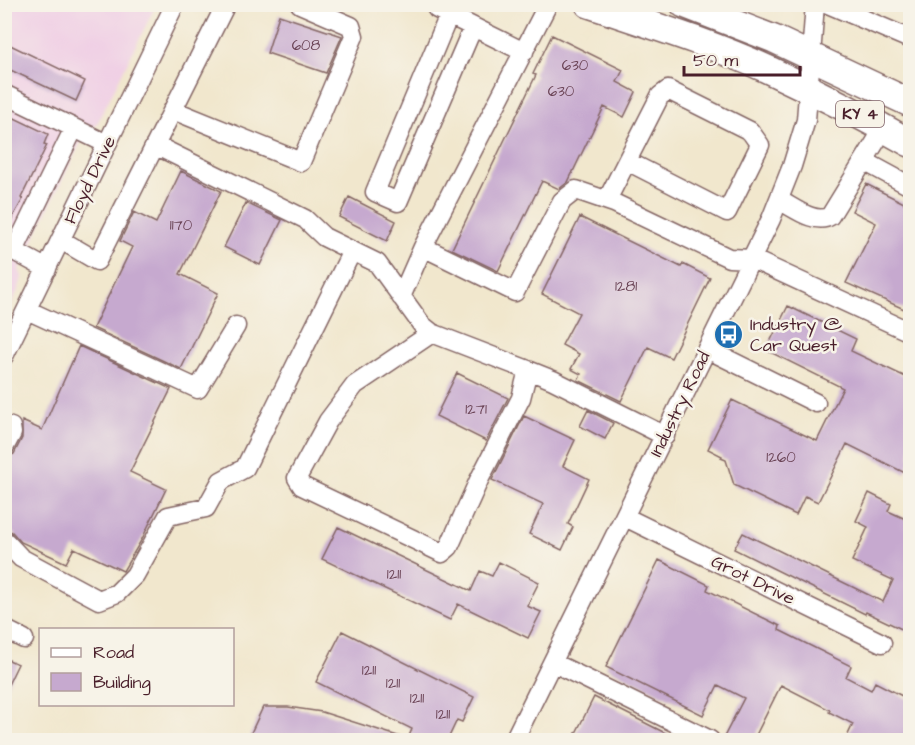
<svg xmlns="http://www.w3.org/2000/svg" width="915" height="745" viewBox="0 0 915 745" font-family="'Architects Daughter',sans-serif">
<style>
.built{fill:#f0d0e5}
.building{fill:#c6a9cf}
.lines{fill:none;stroke-linecap:round;stroke-linejoin:round}
.minor-casing{stroke:#846564;stroke-width:21}
.highway-casing{stroke:#846564;stroke-width:30}
.minor{stroke:#fff;stroke-width:18}
.highway{stroke:#fff;stroke-width:27}
.labels{text-anchor:middle;dominant-baseline:central;stroke-width:5;stroke-linejoin:round;paint-order:stroke}
.number-label{font-size:15px;fill:#694254}
.shield{fill:#f7f3e8;stroke:#7e5f64;stroke-width:1.5}
.shield-label{font-size:16px;font-weight:bold;fill:#4a1f2b}
.street-label{font-size:18px;fill:#4a1f2b;stroke:#f7f3e8}
.poi-label{font-size:18px;fill:#4a1f2b;stroke:#f7f3e8;text-anchor:start}
</style>
<rect width="100%" height="100%" fill="#f7f3e8"/>
<filter id="ink" filterUnits="userSpaceOnUse"><feTurbulence type="fractalNoise" baseFrequency=".0167" numOctaves="2"/><feDisplacementMap in="SourceGraphic" scale="12" xChannelSelector="R" yChannelSelector="G"/><feConvolveMatrix kernelMatrix="1 2 1 2 8 2 1 2 1" color-interpolation-filters="sRGB"/></filter>
<filter id="wash" filterUnits="userSpaceOnUse"><feTurbulence type="fractalNoise" baseFrequency=".008" numOctaves="4" result="noise"/><feDisplacementMap in="SourceGraphic" scale="24" xChannelSelector="R" yChannelSelector="G"/><feGaussianBlur stdDeviation="1.35" result="paint"/><feColorMatrix in="noise" values="0 0 0 0 0 0 0 0 0 0 0 0 0 0 0 0 0 1.4 0 .05"/><feComposite in="paint" operator="in"/></filter>
<g filter="url(#wash)">
<rect width="100%" height="100%" fill="#f1e7cd"/>
<path class="built" d="M5 5H156L97 124 82 140 19 269 22 277 19 288 5 318Z"/>
<g id="blocks">
<path class="building" d="M279 15 342 36 326 73 267 53Z
M552 35 623 70 617 82 636 92 624 117 604 107 568 182 559 189 542 181 498 271 452 249 536 75 533 74Z
M4 42 85 81 76 101 4 67Z
M4 113 48 134 44 144 47 145 21 198 23 199 4 232Z
M181 171 221 191 180 274 218 293 181 369 93 328 132 247 120 241 134 212 156 223Z
M866 184 910 206V296L904 309 846 283 876 223 852 211Z
M349 197 396 221 387 241 339 217Z
M246 203 282 220 260 265 224 247Z
M580 217 681 267 683 264 710 278 671 358 648 347 621 401 578 380 581 374 571 369 579 354 562 345 579 313 542 294Z
M788 306 856 339 851 351 910 379V461L905 473 847 444 818 502 805 496 796 515 734 485 726 460 721 458 722 456 708 449 732 400 817 441 843 388 766 350Z
M79 346 171 389 130 472 166 489 142 539 123 571 74 548 66 563 21 542 12 532 4 529V459L14 454 22 438V421L42 430Z
M457 373 508 398 486 441 436 416Z
M588 410 613 423 605 439 580 426Z
M524 416 575 440 563 466 589 479 568 524 573 527 562 550 529 534 543 504 492 480Z
M869 493 891 504 888 511 910 521V633L866 612 865 614 734 549 743 533 883 602 893 580 852 561 868 527 856 521Z
M338 527 471 591 480 571 492 576 499 562 539 582 527 606 541 612 528 638 458 604 450 620 322 559Z
M659 560 709 585 707 590 780 626 779 630 851 666 846 677 871 690 875 682 910 700V741H845L853 724 829 712 830 710 781 685 753 741H732L724 737 744 698 718 685 703 715 606 667Z
M342 631 474 697 462 722 457 720 447 741H407L412 729 316 682Z
M4 658 18 664 4 693Z
M594 697 681 741H572Z
M263 707H288L322 712 404 738 403 741H260L250 735Z"/>
</g>
</g>
<g filter="url(#ink)">
<use href="#blocks" fill-opacity="0" stroke="#846564" stroke-width="1.5"/>
<g class="lines">
<defs>
<path id="minor" d="M434 4 437 9 524 52
M828 4 910 39
M449 15 375 192 398 202 473 27
M4 94 107 144
M173 110 301 162 354 36 351 26 300 4
M155 145 305 219 324 237 377 263 422 325 432 333 528 370 521 398 479 480 449 547 442 553 302 486 297 478 328 421 355 385 432 333
M864 161 910 186
M607 200 660 96 668 90 750 131 760 145 727 212 627 161
M779 200C793 207 815 225 830 216L884 128
M61 240 97 261 226 4
M423 247 548 4
M47 269 14 251 74 128
M401 297 423 247 515 292 562 201 576 190 614 203 729 258 752 259 910 332
M27 310 198 389 236 326
M707 349 816 403
M4 356 175 4
M528 370 553 380 665 436
M4 425 11 427 12 433 4 448
M625 517 882 643
M4 540 21 558 99 600 117 593 135 575 168 516 206 508 221 481 245 468 352 251
M4 629 24 639
M554 663 710 740
M514 740 771 219 792 166 806 120 815 4"/>
<path id="highway" d="M589 4C648 24 710 43 767 69 816 92 863 116 910 143
M684 4 774 39 910 103"/>
</defs>
<use href="#minor" class="minor-casing"/>
<use href="#highway" class="highway-casing"/>
<use href="#minor" class="minor"/>
<use href="#highway" class="highway"/>
</g>
</g>
<defs>
<symbol id="bus-disc" viewBox="-11 -11 22 22"><circle r="9.5" fill="#1f6fb2" stroke="#f7f3e8"/><path d="M-5-6H5V4H4V6H2V4H-2V6H-4V4H-5ZM-3.5-4V0h7V-4ZM-3.5 1.2v1.5H-2V1.2ZM2 1.2v1.5H3.5V1.2Z" fill="#fff"/></symbol>
</defs>
<g fill-rule="evenodd">
<use href="#bus-disc" x="712" y="318" width="33" height="33"/>
</g>
<g class="labels">
<g class="number-label">
<text x="306" y="45">608</text>
<text x="575" y="65">630</text>
<text x="561" y="91">630</text>
<text x="181" y="225">1170</text>
<text x="626" y="286">1281</text>
<text x="476" y="409">1271</text>
<text x="781" y="457">1260</text>
<text x="394" y="574">1211</text>
<text x="369" y="670">1211</text>
<text x="393" y="683">1211</text>
<text x="417" y="698">1211</text>
<text x="443" y="714">1211</text>
</g>
<rect class="shield" x="836" y="101" width="48" height="26" rx="4.5"/>
<g class="shield-label">
<text x="860" y="114">KY 4</text>
</g>
<g class="street-label">
<text transform="translate(90 180) rotate(-64)">Floyd Drive</text>
<text transform="translate(680 404) rotate(-64)">Industry Road</text>
<text transform="translate(753 580) rotate(26)">Grot Drive</text>
</g>
<g class="poi-label">
<text x="750" y="324">Industry @<tspan x="750" dy="21">Car Quest</tspan></text>
</g>
</g>
<rect width="915" height="745" fill="none" stroke="#f7f3e8" stroke-width="24"/>
<rect x="39" y="628" width="195" height="78" fill="#f7f3e8" stroke="#b29e9c" stroke-width="1.5"/>
<rect x="51" y="648" width="30" height="9" fill="#ffffff" stroke="#b29e9c" stroke-width="1.5"/>
<text x="93" y="658" font-size="18" fill="#4a1f2b">Road</text>
<rect x="51" y="673" width="30" height="18" fill="#c6a9cf" stroke="#b29e9c" stroke-width="1.5"/>
<text x="93" y="688" font-size="18" fill="#4a1f2b">Building</text>
<path d="M684 66v9h116v-9" fill="none" stroke="#4a1f2b" stroke-width="3"/>
<text x="693" y="66" font-size="18" fill="#4a1f2b" stroke="#f7f3e8" stroke-width="4.5" paint-order="stroke">50 m</text>
</svg>
